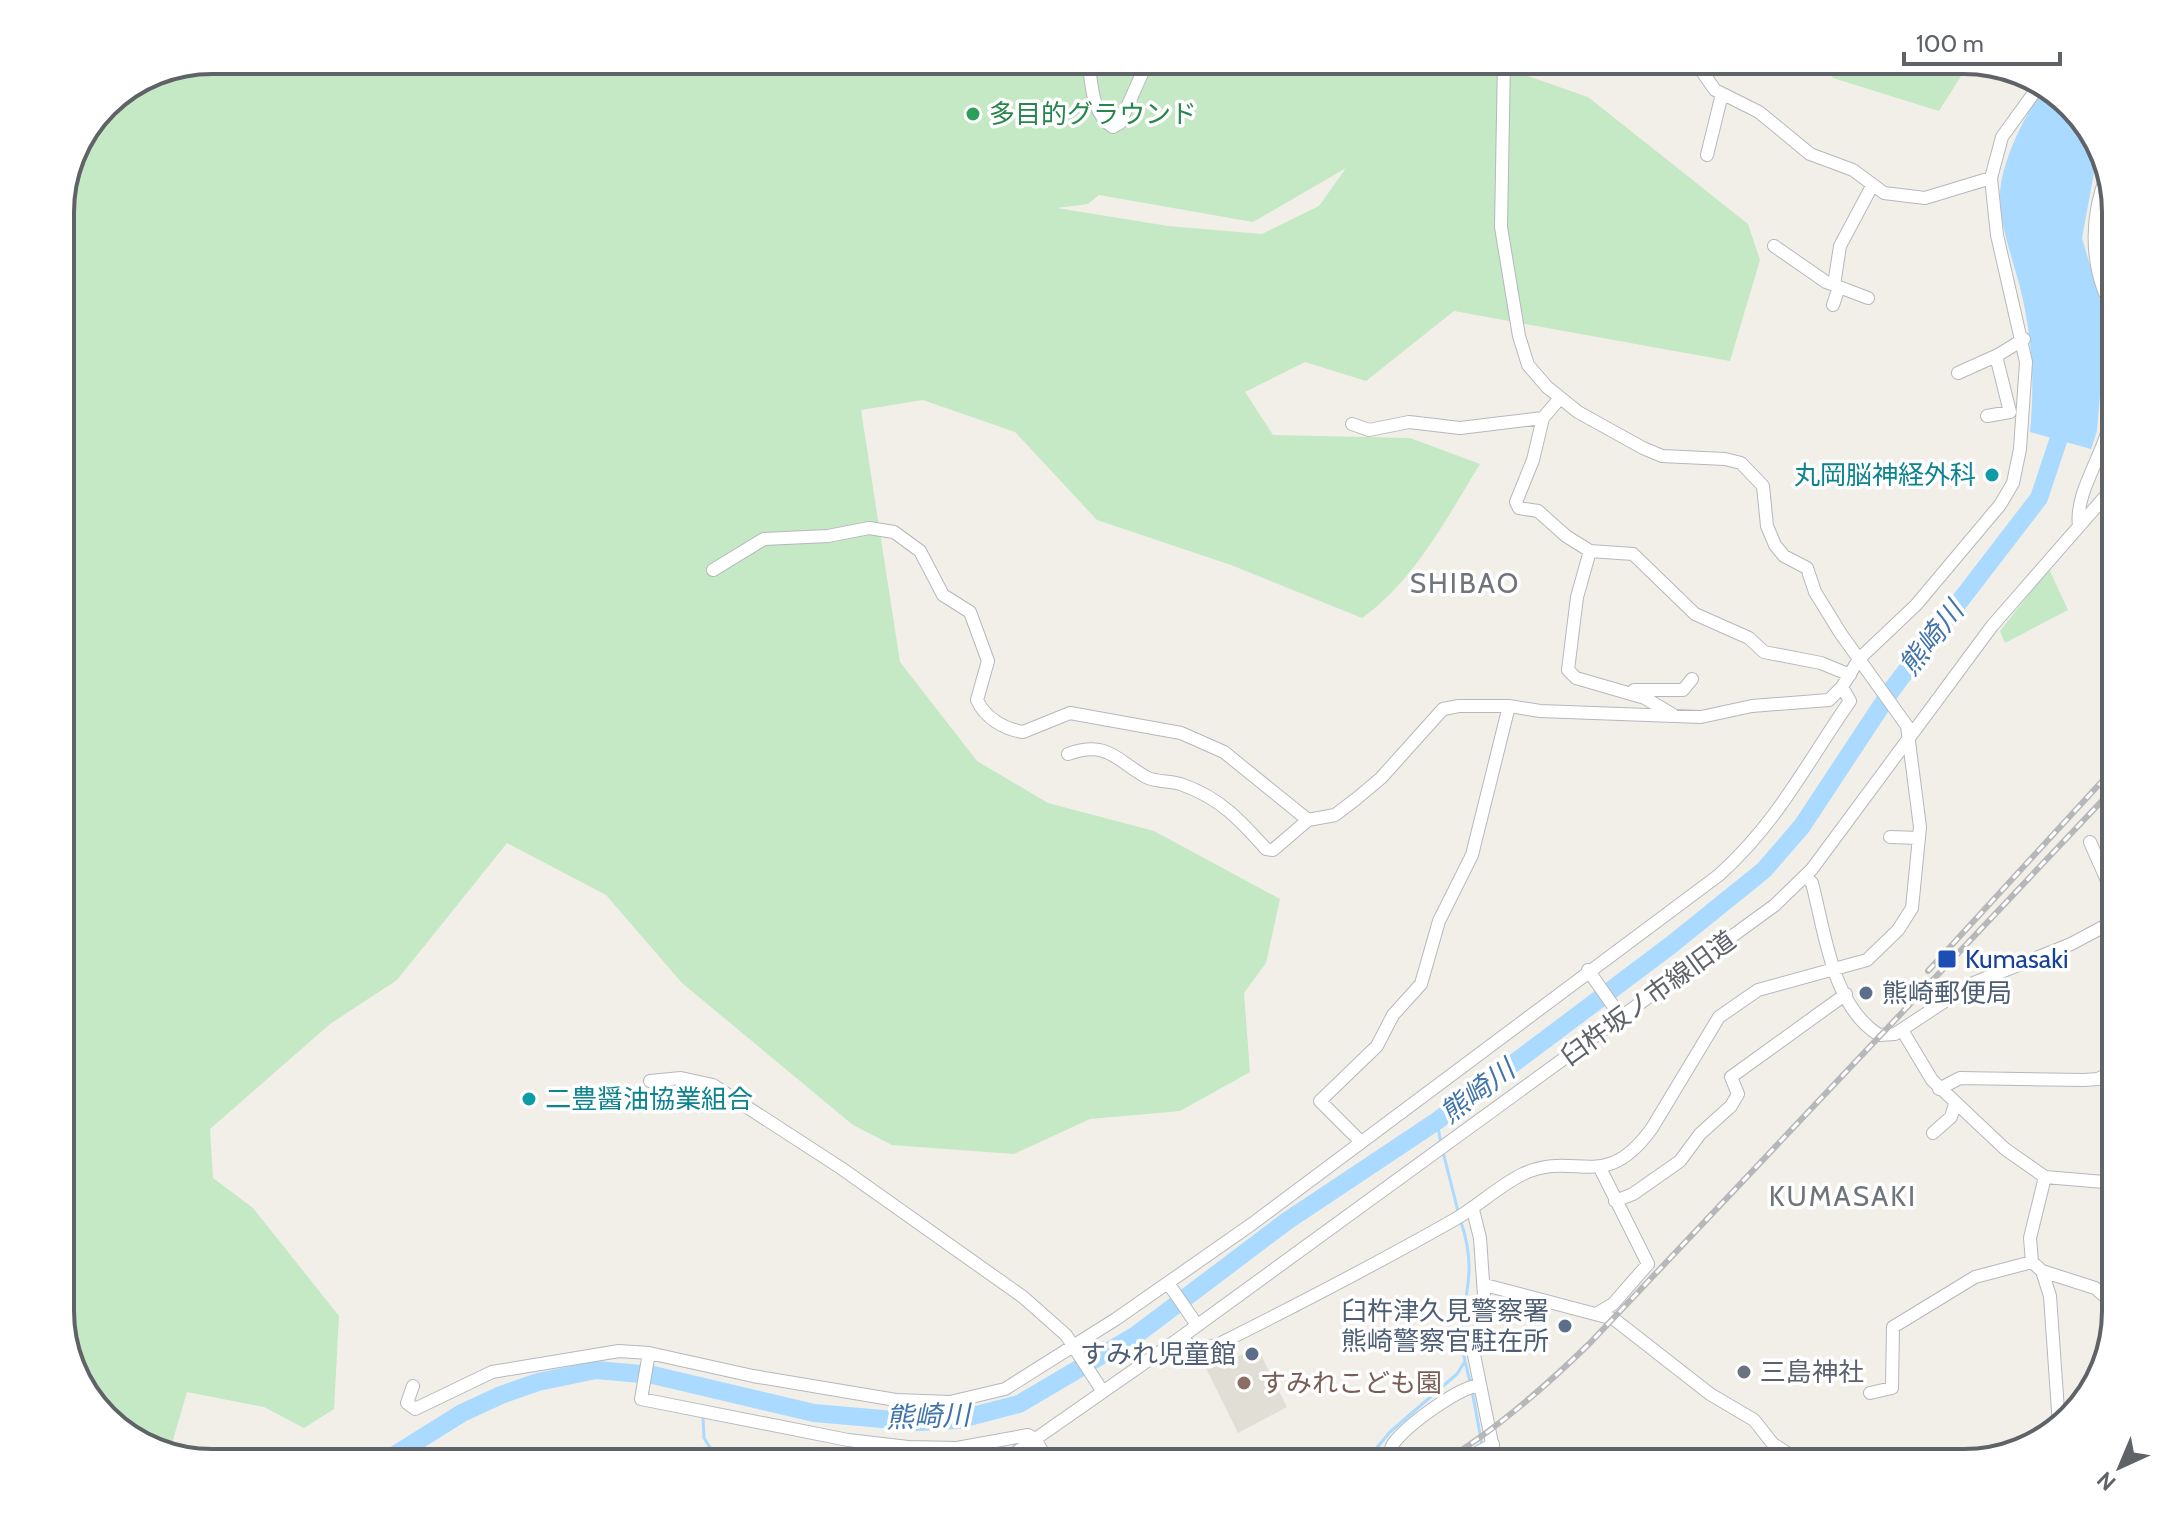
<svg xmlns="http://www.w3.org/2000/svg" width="2176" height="1523" viewBox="0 0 2176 1523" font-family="Cabin,'Noto Sans JP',sans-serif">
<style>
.education{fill:#e1ded6}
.green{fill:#c5e8c5;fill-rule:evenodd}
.water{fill:#aadaff}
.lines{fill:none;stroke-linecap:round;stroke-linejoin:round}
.stream{stroke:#aadaff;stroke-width:3}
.river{stroke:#aadaff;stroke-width:18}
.minor-casing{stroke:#b5b8bc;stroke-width:14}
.minor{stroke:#fff;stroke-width:12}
.rail-casing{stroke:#b6b7b8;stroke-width:6}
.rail{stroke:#fff;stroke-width:3;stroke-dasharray:9;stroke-linecap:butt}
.leisure-dot{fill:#2e9e5b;stroke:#fff;stroke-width:3}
.culture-dot{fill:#0f9aa8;stroke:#fff;stroke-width:3}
.transit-dot{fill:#1a4fb4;stroke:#fff;stroke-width:3}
.service-dot{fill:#5c6f8a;stroke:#fff;stroke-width:3}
.worship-dot{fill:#6b7280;stroke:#fff;stroke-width:3}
.education-dot{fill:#8d6e63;stroke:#fff;stroke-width:3}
.labels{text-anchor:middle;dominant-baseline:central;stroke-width:7;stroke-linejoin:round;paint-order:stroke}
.leisure-label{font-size:26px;fill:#27864d;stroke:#fff;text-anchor:start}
.culture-label{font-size:26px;fill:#0d838f;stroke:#fff;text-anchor:end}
.transit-label{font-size:26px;fill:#164399;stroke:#fff;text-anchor:start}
.service-label{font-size:26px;fill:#4e5e75;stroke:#fff;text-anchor:end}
.street-label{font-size:26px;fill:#5f6368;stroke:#fff}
.worship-label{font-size:26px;fill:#5b616d;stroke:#fff;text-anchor:start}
.education-label{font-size:26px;fill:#785e54;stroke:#fff;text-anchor:start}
.neighbourhood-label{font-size:28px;letter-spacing:2px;fill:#70757a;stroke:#fff}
.water-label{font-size:28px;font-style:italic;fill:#4174aa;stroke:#fff}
.rim{fill:none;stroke:#5f6368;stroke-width:4}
</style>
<rect width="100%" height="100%" fill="#f1efe8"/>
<path class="education" d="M1230 1344 1237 1357 1256 1345 1287 1407 1238 1433 1201 1358Z"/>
<path class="green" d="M212 60H1482L1588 97 1748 224 1760 260 1730 361 1454 311 1366 381 1305 362 1245 392 1273 435 1410 438 1480 464C1447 518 1414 581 1362 618L1231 565 1097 520 1015 432 923 400 861 410 900 662 977 761 1048 803 1154 831 1280 899 1266 963 1244 993 1250 1072 1180 1111 1090 1119 1014 1154 892 1145 853 1125 682 983 606 895 507 843 397 980 330 1024 210 1129 213 1178 253 1208 339 1316 334 1409 304 1428 264 1407 187 1392 170 1450 127 1437 80 1387 60 1321V202L105 104 154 71ZM1346 168 1319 206 1262 234 1168 226 1057 208 1088 204 1099 195 1253 222Z
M1821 60H1964L1970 62 1939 111 1833 78Z
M2049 569 2068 610 2005 643 2000 631Z"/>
<path class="water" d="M2045 85 2100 144 2103 157 2094 173 2082 238 2106 321 2097 431 2091 449 2030 432C2035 381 2032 336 2020 287 2012 257 2001 229 2000 197 2000 162 2026 114 2045 85Z"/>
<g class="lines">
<path class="stream" d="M1437 1121 1441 1145
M1443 1152 1459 1215
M1461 1222C1474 1261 1469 1282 1462 1321 1458 1341 1466 1363 1470 1382
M1472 1390 1482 1445
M703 1418 704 1438 714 1454 724 1458 759 1456 767 1463
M1483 1453 1485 1463
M1158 1463 1169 1451 1182 1449 1195 1463
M1364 1463 1390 1432 1457 1374 1464 1363"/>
<path class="river" d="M382 1463 462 1413 501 1395 538 1382 596 1370 653 1375 814 1413 917 1422 957 1420 1019 1404 1136 1335 1287 1221 1437 1121 1671 945 1764 870 1802 826 1893 688 2039 498 2066 417"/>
<defs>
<path id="minor" d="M1088 60C1092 83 1091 114 1113 127L1120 123 1148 60
M1694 60 1715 90 1759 112 1810 154 1853 170 1884 193 1925 198 1991 178
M2041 83 2077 117
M1707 155 1722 94
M1774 246 1826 282 1868 298
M1834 285 1840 246 1872 186
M2107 298C2090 260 2091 213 2107 175
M1833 305 1839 287
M1958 373 1998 355 2024 339
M1560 398 1543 418 1533 460 1516 502 1519 508 1538 511 1566 536 1590 551 1633 554 1695 614 1749 638 1764 652 1821 663 1850 675
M1987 416 2010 412 1996 356
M1352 424 1369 430 1409 422 1460 428 1543 418
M2079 526C2075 496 2098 463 2107 433 2123 375 2100 312 2116 255
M1590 551 1577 597 1568 670 1576 678 1645 698 1673 715
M713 570 764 539 828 536 869 528 894 532 920 551 943 595 970 612 988 661 977 700C985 718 1004 729 1023 732L1070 713 1181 733 1224 752 1308 820
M1634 690H1683L1692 679
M1068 754C1108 740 1116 760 1146 777 1157 783 1172 780 1183 785 1220 798 1240 820 1266 849L1273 850 1308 820 1335 815 1356 799 1381 778 1443 709 1459 706H1509L1540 711 1701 717 1752 706 1829 700 1842 687 1859 659 1916 605 2000 505 2013 483 2020 449 2026 362 1997 235 1991 178 2002 137 2041 83
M1890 837 1919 838
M2090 842 2116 901
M2100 864 2116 856
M1805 876 1812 883C1825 932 1832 1006 1879 1035L1895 1034 1971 984 2071 944 2116 920
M1588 970 1621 1017
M1902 1030 1932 1080 2005 1149 2045 1177 2116 1183
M650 1081 681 1078 713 1085 841 1168 1023 1297 1066 1335 1103 1392
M1939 1089 1960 1078 2084 1080 2098 1079 2116 1069
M1933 1133 1951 1117 1955 1104
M1361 1142 1320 1101 1377 1046 1393 1015 1421 984 1439 921 1472 855 1509 706
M2045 1177 2030 1238 2032 1262 2042 1271 2095 1288 2116 1306
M1615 1201 1633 1194 1680 1161 1700 1134 1731 1106 1738 1094 1731 1077 1846 994
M1473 1210 1480 1238 1485 1310 1473 1350 1496 1463
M2042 1271 2050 1296 2059 1425
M1168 1283 1197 1325
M1485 1285 1614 1319 1710 1394 1754 1420 1773 1444 1803 1463
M1598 1313 1613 1304 1648 1264 1600 1168
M1180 1338 1198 1351 1221 1343C1299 1304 1376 1264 1452 1221 1476 1208 1498 1186 1523 1174 1576 1149 1604 1195 1652 1128L1719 1017 1758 990 1867 960 1898 930 1912 908 1920 827 1907 726 1841 634 1815 592 1807 568 1784 556 1775 545 1767 526 1763 486 1741 463 1725 459 1662 456 1643 448 1578 412 1547 387 1528 365 1519 336 1501 227 1504 60
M649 1353 641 1399 848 1440 908 1447 957 1448 1028 1435 1035 1439 1049 1463
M413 1386 407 1403 415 1409 492 1372 619 1351 649 1353 753 1376 896 1400 950 1402 1005 1389 1116 1319 1252 1224 1719 875C1778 822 1806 764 1850 701L1842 687
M1870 1393 1892 1388 1893 1327 1975 1277 2032 1262
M1001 1463 1180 1338 1775 905 1812 869 1992 626 2116 484
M1388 1463C1389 1456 1390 1449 1393 1444 1407 1425 1456 1389 1479 1385
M1459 1463 1493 1444"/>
</defs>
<use href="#minor" class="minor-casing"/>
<use href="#minor" class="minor"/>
<defs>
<path id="rail" d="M1928 971 2116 766
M1441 1463C1496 1430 1544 1388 1590 1343L2116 786"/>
</defs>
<use href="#rail" class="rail-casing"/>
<use href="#rail" class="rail"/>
</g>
<circle class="leisure-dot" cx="973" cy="114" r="8"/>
<g class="culture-dot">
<circle cx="1992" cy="475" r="8"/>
<circle cx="529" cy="1099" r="8"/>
</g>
<rect class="transit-dot" x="1937" y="949" width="20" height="20" rx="4"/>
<g class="service-dot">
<circle cx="1866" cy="993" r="8"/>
<circle cx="1565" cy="1326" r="8"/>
<circle cx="1252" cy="1354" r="8"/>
</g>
<circle class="worship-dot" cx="1744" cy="1372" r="8"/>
<circle class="education-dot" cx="1244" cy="1383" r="8"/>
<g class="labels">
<g class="leisure-label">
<text x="989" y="114">多目的グラウンド</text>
</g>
<g class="culture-label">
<text x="1976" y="475">丸岡脳神経外科</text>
<text x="545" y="1099" text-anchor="start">二豊醤油協業組合</text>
</g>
<g class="transit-label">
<text x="1965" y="959">Kumasaki</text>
</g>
<g class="service-label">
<text x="1882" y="993" text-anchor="start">熊崎郵便局</text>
<text x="1549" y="1311">臼杵津久見警察署<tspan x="1549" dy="30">熊崎警察官駐在所</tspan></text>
<text x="1236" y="1354">すみれ児童館</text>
</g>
<g class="street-label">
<text transform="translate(1648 998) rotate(-36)">臼杵坂ノ市線旧道</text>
</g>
<g class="worship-label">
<text x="1760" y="1372">三島神社</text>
</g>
<g class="education-label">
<text x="1260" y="1383">すみれこども園</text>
</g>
<g class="neighbourhood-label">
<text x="1465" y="583">SHIBAO</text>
<text x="1843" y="1196">KUMASAKI</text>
</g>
<g class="water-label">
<text transform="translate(1931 638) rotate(-52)">熊崎川</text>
<text transform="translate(1477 1091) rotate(-37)">熊崎川</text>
<text transform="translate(928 1416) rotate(-2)">熊崎川</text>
</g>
</g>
<path d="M0 0H2176V1523H0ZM212 74H1964A138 138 0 0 1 2102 212V1311A138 138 0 0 1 1964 1449H212A138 138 0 0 1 74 1311V212A138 138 0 0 1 212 74Z" fill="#fff" fill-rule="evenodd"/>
<path class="rim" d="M212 74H1964A138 138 0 0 1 2102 212V1311A138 138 0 0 1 1964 1449H212A138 138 0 0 1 74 1311V212A138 138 0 0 1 212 74Z"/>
<g transform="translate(2120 1467) rotate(224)" stroke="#ffffff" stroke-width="6" paint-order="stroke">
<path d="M0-6L14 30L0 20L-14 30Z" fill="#5f6368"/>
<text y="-12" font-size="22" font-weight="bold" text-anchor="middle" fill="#5f6368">N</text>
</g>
<path d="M1904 52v12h156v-12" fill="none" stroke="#5f6368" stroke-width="4"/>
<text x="1916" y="52" font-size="24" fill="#5f6368" stroke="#ffffff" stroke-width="6" paint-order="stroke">100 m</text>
</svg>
